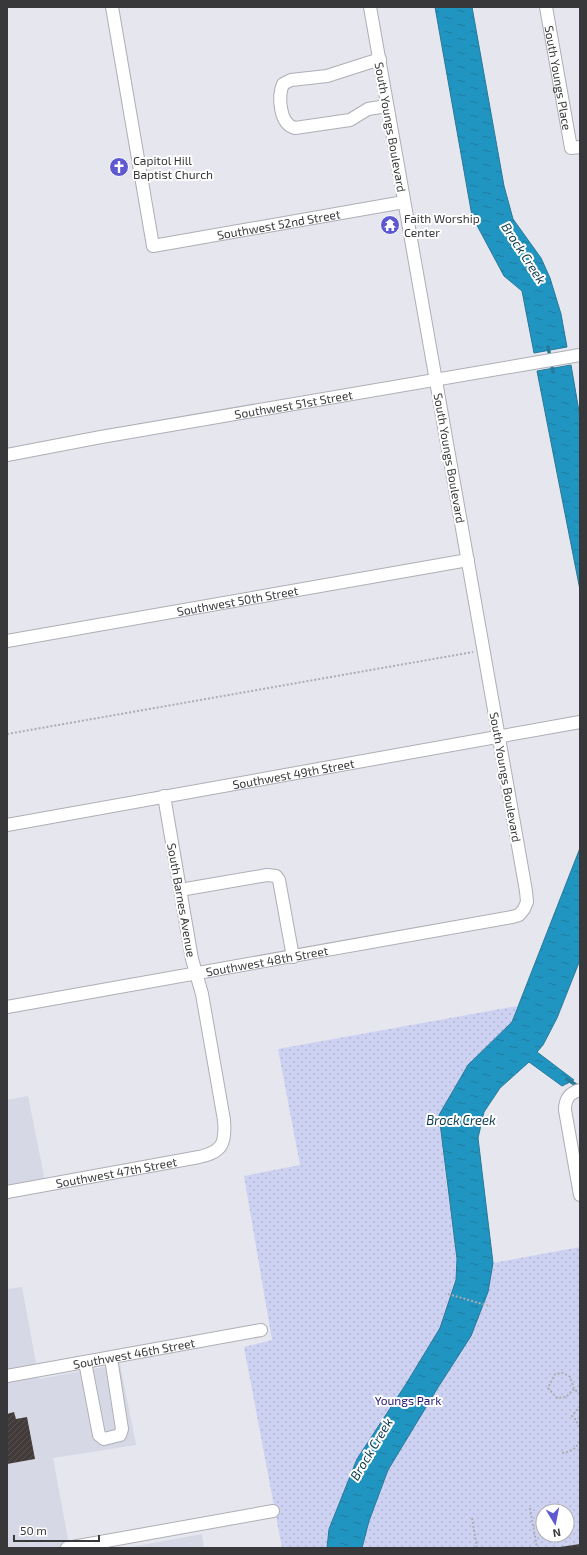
<svg xmlns="http://www.w3.org/2000/svg" width="587" height="1555" viewBox="0 0 587 1555" font-family="'Exo 2',sans-serif">
<style>
.built{fill:#d6d8e6}
.park{fill:url(#park-dots);fill-rule:evenodd}
.water{fill:url(#water-ripples);stroke:#287999}
.lines{fill:none;stroke-linecap:round;stroke-linejoin:round}
.stream{stroke:#287999;stroke-width:3.5}
.building{fill:url(#building-hatch)}
.minor-casing{stroke:#aeafb6;stroke-width:14}
.path{stroke:#acadb3;stroke-width:2;stroke-dasharray:2 2;stroke-linecap:butt}
.minor{stroke:#fff;stroke-width:12}
.labels{text-anchor:middle;dominant-baseline:central;stroke-width:4;stroke-linejoin:round;paint-order:stroke}
.street-label{font-size:12px;fill:#38383b;stroke:#fff}
.poi-label{font-size:12px;fill:#38383b;stroke:#fff;text-anchor:start}
.park-label{font-size:12px;fill:#251874;stroke:#fff}
.water-label{font-size:13px;font-style:italic;fill:#0c3b4e;stroke:#fff}
</style>
<defs>
<pattern id="park-dots" width="8" height="8" patternUnits="userSpaceOnUse"><rect width="8" height="8" fill="#ced2f2"/><path d="M2 2h.1M6 6h.1" fill="none" stroke="#b2b5d0" stroke-width="1.8" stroke-linecap="round"/></pattern>
<pattern id="water-ripples" width="26" height="14" patternUnits="userSpaceOnUse"><rect width="26" height="14" fill="#2195c1"/><path d="M2 4q2-2 4 0t4 0M15 11q2-2 4 0t4 0" fill="none" stroke="#1e7b9e"/></pattern>
<pattern id="building-hatch" width="6" height="6" patternUnits="userSpaceOnUse"><rect width="6" height="6" fill="#423b3a"/><path d="M-1 1l2-2M0 6l6-6M5 7l2-2" fill="none" stroke="#554f4f"/></pattern>
</defs>
<rect width="100%" height="100%" fill="#e5e6ee"/>
<path class="built" d="M28 1096 47 1191 7 1199V1100Z
M22 1287 39 1379 120 1364 136 1445 53 1458 68 1539 69 1548H7V1289Z
M202 1534 204 1548H126Z"/>
<path class="park" d="M517 1006 512 1022 468 1065 439 1115 447 1187 457 1259 493 1263 580 1247V1548H282L244 1347 272 1340 244 1176 300 1165 278 1049ZM543 1511H567V1535H543Z"/>
<path class="water" d="M435 7H472L504 186 513 219 541 258 550 278 561 314 567 347 534 353 522 291 504 276 472 216Z
M571 365 580 417V590L537 371Z
M580 848V960L557 1018 543 1045 537 1052 574 1080 562 1086 529 1062 500 1088 484 1112 478 1138 493 1263 488 1292 471 1336 437 1389 388 1470 369 1521 362 1548H327L329 1529 357 1459 406 1384 440 1328 456 1280 457 1259 439 1115 468 1065 512 1022Z"/>
<g class="lines">
<path class="stream" d="M548 347 553 372
M567 1079 576 1085"/>
</g>
<path class="building" d="M14 1412 16 1419 27 1417 35 1459 7 1464V1414Z
M580 1544V1548H560V1547Z"/>
<g class="lines">
<defs>
<g id="minor">
<path id="s1" d="M112 7 153 246 404 202"/>
<path id="s2" d="M546 7 571 148 580 147"/>
<path d="M380 59 327 76 291 80 283 84C278 96 279 124 295 128L350 120 368 109 387 106"/>
<path id="s3" d="M7 455 101 437 580 355"/>
<path id="s4" d="M7 641 468 560"/>
<path id="s5" d="M7 825 580 722"/>
<path d="M180 890 267 875 276 876 279 880 293 957"/>
<path id="s6" d="M7 1007 512 917 519 915 524 909 527 902 526 891 370 7"/>
<path d="M580 1090C569 1093 565 1099 565 1110L580 1195"/>
<path id="s7" d="M7 1192 199 1157C222 1152 226 1144 224 1120L202 994 192 959 164 796"/>
<path d="M85 1362 99 1435 104 1439 120 1435 122 1429 111 1358"/>
<path id="s8" d="M7 1376 261 1330"/>
<path d="M67 1548 273 1511"/>
</g>
</defs>
<use href="#minor" class="minor-casing"/>
<path class="path" d="M7 734 473 652
M448 1294 489 1306
M574 1389 566 1397 557 1398 548 1388 555 1374 563 1373 570 1377 574 1389 580 1394
M580 1406 572 1416 576 1420 580 1428
M562 1453C572 1451 577 1449 580 1439
M530 1508 537 1548
M472 1518 477 1548"/>
<use href="#minor" class="minor"/>
</g>
<defs>
<symbol id="church-disc" viewBox="-11 -11 22 22"><circle r="9.5" fill="#5e58d1" stroke="#fff"/><path d="M-1.2-6h2.4v3.5h3.3v2.4h-3.3V6h-2.4V-.1h-3.3v-2.4h3.3Z" fill="#fff"/></symbol>
<symbol id="temple-disc" viewBox="-11 -11 22 22"><circle r="9.5" fill="#5e58d1" stroke="#fff"/><path d="M0-6L5-2H3V0L6.5 2.5H4V6H1.5V3h-3V6H-4V2.5H-6.5L-3 0V-2H-5Z" fill="#fff"/></symbol>
</defs>
<g fill-rule="evenodd">
<use href="#church-disc" x="108" y="156" width="22" height="22"/>
<use href="#temple-disc" x="379" y="214" width="22" height="22"/>
</g>
<g class="labels">
<g class="street-label">
<text stroke="none"><textPath href="#s2" startOffset="72">South Youngs Place</textPath></text>
<text transform="translate(391 127) rotate(80)">South Youngs Boulevard</text>
<text stroke="none"><textPath href="#s1" startOffset="370">Southwest 52nd Street</textPath></text>
<text stroke="none"><textPath href="#s3" startOffset="291">Southwest 51st Street</textPath></text>
<text transform="translate(450 458) rotate(80)">South Youngs Boulevard</text>
<text stroke="none"><textPath href="#s4" startOffset="234">Southwest 50th Street</textPath></text>
<text stroke="none"><textPath href="#s5" startOffset="291">Southwest 49th Street</textPath></text>
<text transform="translate(506 777) rotate(80)">South Youngs Boulevard</text>
<text transform="translate(182 900) rotate(80)">South Barnes Avenue</text>
<text stroke="none"><textPath href="#s6" startOffset="264">Southwest 48th Street</textPath></text>
<text stroke="none"><textPath href="#s7" startOffset="111">Southwest 47th Street</textPath></text>
<text stroke="none"><textPath href="#s8" startOffset="129">Southwest 46th Street</textPath></text>
</g>
<g class="poi-label">
<text x="133" y="160">Capitol Hill<tspan x="133" dy="14">Baptist Church</tspan></text>
<text x="404" y="218">Faith Worship<tspan x="404" dy="14">Center</tspan></text>
</g>
<g class="park-label">
<text x="408" y="1400">Youngs Park</text>
</g>
<g class="water-label">
<text transform="translate(524 253) rotate(57)">Brock Creek</text>
<text x="461" y="1120">Brock Creek</text>
<text transform="translate(371 1449) rotate(-59)">Brock Creek</text>
</g>
</g>
<rect width="587" height="1555" fill="none" stroke="#38383b" stroke-width="16"/>
<g transform="translate(555 1523) rotate(170)"><circle r="19" fill="#ffffff" stroke="#afafb1"/>
<path d="M0-3L7 15L0 10L-7 15Z" fill="#5e58d1"/>
<text y="-6" font-size="11" font-weight="bold" text-anchor="middle" fill="#38383b">N</text>
</g>
<path d="M14 1535v6h85v-6" fill="none" stroke="#38383b" stroke-width="2"/>
<text x="20" y="1535" font-size="12" fill="#38383b" stroke="#ffffff" stroke-width="3" paint-order="stroke">50 m</text>
</svg>
